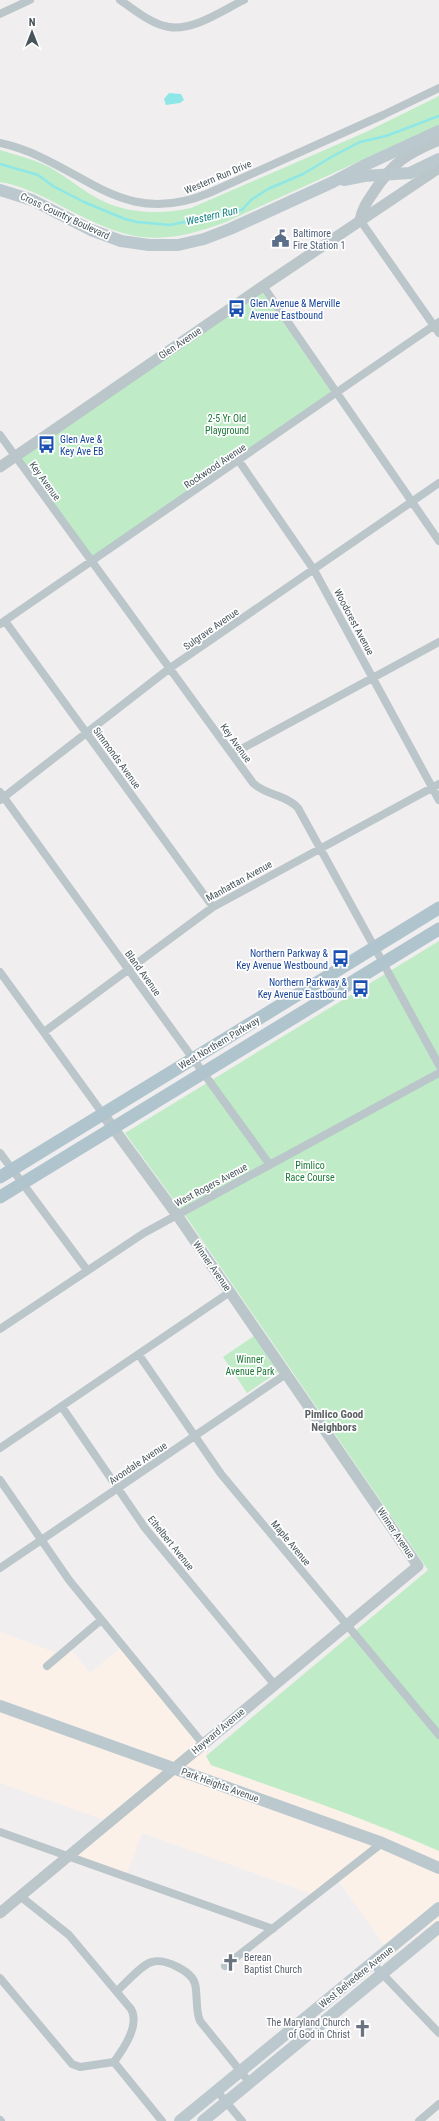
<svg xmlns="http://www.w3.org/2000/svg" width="439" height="2121" viewBox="0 0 439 2121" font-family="'Roboto Condensed',sans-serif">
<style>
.commercial{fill:#fbf1e8}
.green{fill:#bfecc7}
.water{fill:#8ee7e6}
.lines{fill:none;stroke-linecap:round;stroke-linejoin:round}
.stream{stroke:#8ee7e6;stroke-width:2.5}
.minor{stroke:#bac6ca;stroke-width:8}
.tertiary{stroke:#bac6ca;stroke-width:11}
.secondary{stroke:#bbc9cf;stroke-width:12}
.primary{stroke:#afc4cc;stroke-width:13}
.labels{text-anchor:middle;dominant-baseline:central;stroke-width:3.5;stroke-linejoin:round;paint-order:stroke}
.street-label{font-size:10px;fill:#47555b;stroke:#fff}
.service-label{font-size:10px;fill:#4e5e75;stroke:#fff;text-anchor:start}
.transit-label{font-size:10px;fill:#164399;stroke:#fff;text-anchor:start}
.park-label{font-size:10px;fill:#1c7837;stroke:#fff}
.worship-label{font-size:10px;fill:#5b616d;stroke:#fff;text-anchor:start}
.water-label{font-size:11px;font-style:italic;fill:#138483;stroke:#fff}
.neighbourhood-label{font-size:11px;font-weight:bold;fill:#5b6063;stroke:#fff}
</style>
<rect width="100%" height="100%" fill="#f1eeef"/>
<path class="commercial" d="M0 1632 60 1654 69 1647 90 1673 122 1647 203 1744 211 1765 333 1808 403 1835 439 1851V1942L427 1927 392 1956 337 1879 315 1895 142 1833 126 1876 71 1856 110 1822 0 1783Z"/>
<path class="green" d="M439 96V125L226 222C156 248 129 241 65 208 44 197 24 186 0 182V150C16 155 34 159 49 167 69 178 86 194 107 203 134 214 163 214 191 208L366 132Z
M262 292 332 392 93 557 20 458Z
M439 941V1851C365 1818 287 1792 211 1765L206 1756 428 1570 187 1218 125 1133Z
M254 1336 278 1372 247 1393 223 1357Z"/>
<path class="water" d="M169 93 181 94 184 100 180 103 166 105 164 99Z"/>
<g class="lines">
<path class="stream" d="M0 164 38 175 53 186 84 202 125 219 137 222 170 225 242 210 251 200 268 189 303 174 333 156 360 142 386 136 439 116"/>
<path class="minor" d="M120 0C135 10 151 24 169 27 194 31 223 10 244 0
M0 14 30 0
M0 143C82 161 117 231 209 193L383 115 439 88
M360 220 439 333
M263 286 439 541
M0 435 253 783C265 795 287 795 298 808L439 1065
M239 461 314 570 439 800
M5 621 213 907
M0 624 439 322
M232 754 439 642
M0 792 270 1165
M0 800 170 668 439 483
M0 972 103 1114
M44 1032 213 907 439 784
M0 1153 87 1270
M0 1329 144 1233 439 1073
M139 1355 221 1474 439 1735
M62 1407 145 1528 274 1684
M0 1448 230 1292
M0 1480 69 1580 203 1744
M0 1568 286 1374
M47 1666 101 1620
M0 1832 273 1929
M20 1896 69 1935 131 2009C140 2025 124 2048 114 2062
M372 1963 439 2033
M225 1966 382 1843
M0 1978 72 2064 80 2067 114 2062
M117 1991C125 1984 142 1964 152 1962 164 1958 192 1971 195 1984 198 1996 195 2009 200 2021L250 2083
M114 2062 162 2121
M217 2091 242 2121
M0 2120 1 2121
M419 2121 439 2104"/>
<path class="tertiary" d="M360 220C362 209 367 202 373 193 393 162 406 154 439 140
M0 467 263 286 439 168
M0 1913 418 1566 177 1215 103 1114"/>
<path class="secondary" d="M344 180 364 176 410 173 439 159
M0 190 32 200 91 230 121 241 149 245H178L204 239 230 229 333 182 363 166 439 131
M0 1706 382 1843 439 1868
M180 2121 439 1908
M203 2121 439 1927"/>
<path class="primary" d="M0 1177 439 908
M0 1197 439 929"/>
</g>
<defs>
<symbol id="civic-bare" viewBox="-9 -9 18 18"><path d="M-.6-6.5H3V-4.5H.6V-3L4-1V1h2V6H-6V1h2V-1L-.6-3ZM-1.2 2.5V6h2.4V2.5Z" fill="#5c6f8a" stroke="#fff" stroke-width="2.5" paint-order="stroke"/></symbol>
<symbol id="bus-bare" viewBox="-9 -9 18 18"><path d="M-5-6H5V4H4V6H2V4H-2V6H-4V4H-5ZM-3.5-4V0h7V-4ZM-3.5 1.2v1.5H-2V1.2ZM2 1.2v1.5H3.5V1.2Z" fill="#1a4fb4" stroke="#fff" stroke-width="2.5" paint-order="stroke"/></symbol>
<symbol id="church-bare" viewBox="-9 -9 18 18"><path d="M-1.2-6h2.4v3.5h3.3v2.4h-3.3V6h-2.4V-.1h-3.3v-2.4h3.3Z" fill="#6b7280" stroke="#fff" stroke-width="2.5" paint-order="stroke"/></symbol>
</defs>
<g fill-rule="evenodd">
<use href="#civic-bare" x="268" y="226" width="25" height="25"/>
<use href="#bus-bare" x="224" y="296" width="25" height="25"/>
<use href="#bus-bare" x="34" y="432" width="25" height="25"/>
<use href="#bus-bare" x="328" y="946" width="25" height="25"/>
<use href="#bus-bare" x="348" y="976" width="25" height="25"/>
<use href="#church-bare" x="218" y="1950" width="25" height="25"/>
<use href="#church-bare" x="350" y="2016" width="25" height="25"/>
</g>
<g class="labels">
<g class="street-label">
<text transform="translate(218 177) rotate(-23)">Western Run Drive</text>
<text transform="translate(65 216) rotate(25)">Cross Country Boulevard</text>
<text transform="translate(180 343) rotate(-34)">Glen Avenue</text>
<text transform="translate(215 466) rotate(-34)">Rockwood Avenue</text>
<text transform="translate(45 481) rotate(54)">Key Avenue</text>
<text transform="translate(354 622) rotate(62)">Woodcrest Avenue</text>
<text transform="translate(211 629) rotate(-35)">Sulgrave Avenue</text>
<text transform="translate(236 743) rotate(54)">Key Avenue</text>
<text transform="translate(117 758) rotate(54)">Simmonds Avenue</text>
<text transform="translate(239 881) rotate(-29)">Manhattan Avenue</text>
<text transform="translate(143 973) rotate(54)">Bland Avenue</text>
<text transform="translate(219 1043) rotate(-31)">West Northern Parkway</text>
<text transform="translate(211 1185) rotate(-28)">West Rogers Avenue</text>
<text transform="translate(212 1266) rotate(55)">Winner Avenue</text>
<text transform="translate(138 1463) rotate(-34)">Avondale Avenue</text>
<text transform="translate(396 1533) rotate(56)">Winner Avenue</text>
<text transform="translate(171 1543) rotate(51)">Ethelbert Avenue</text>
<text transform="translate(291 1543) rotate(50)">Maple Avenue</text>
<text transform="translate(218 1731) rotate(-40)">Hayward Avenue</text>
<text transform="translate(220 1785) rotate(20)">Park Heights Avenue</text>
<text transform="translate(356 1977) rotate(-39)">West Belvedere Avenue</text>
</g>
<g class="service-label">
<text x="293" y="233">Baltimore<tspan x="293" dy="12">Fire Station 1</tspan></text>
</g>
<g class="transit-label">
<text x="250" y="303">Glen Avenue &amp; Merville<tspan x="250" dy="12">Avenue Eastbound</tspan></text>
<text x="60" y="439">Glen Ave &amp;<tspan x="60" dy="12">Key Ave EB</tspan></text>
<text x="328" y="953" text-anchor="end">Northern Parkway &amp;<tspan x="328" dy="12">Key Avenue Westbound</tspan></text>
<text x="347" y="982" text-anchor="end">Northern Parkway &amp;<tspan x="347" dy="12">Key Avenue Eastbound</tspan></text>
</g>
<g class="park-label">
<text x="227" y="418">2-5 Yr Old<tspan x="227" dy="12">Playground</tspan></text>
<text x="310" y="1165">Pimlico<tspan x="310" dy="12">Race Course</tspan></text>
<text x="250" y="1359">Winner<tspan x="250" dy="12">Avenue Park</tspan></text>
</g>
<g class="worship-label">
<text x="244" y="1957">Berean<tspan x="244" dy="12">Baptist Church</tspan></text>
<text x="350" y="2022" text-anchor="end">The Maryland Church<tspan x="350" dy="12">of God in Christ</tspan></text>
</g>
<g class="water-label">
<text transform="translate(212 216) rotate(-13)">Western Run</text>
</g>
<g class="neighbourhood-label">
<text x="334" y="1414">Pimlico Good<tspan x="334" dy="13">Neighbors</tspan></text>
</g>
</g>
<g transform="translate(32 32)" stroke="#ffffff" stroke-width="3" paint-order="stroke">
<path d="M0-3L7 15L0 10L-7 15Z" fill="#47555b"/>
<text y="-6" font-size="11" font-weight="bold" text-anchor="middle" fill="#47555b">N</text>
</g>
</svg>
